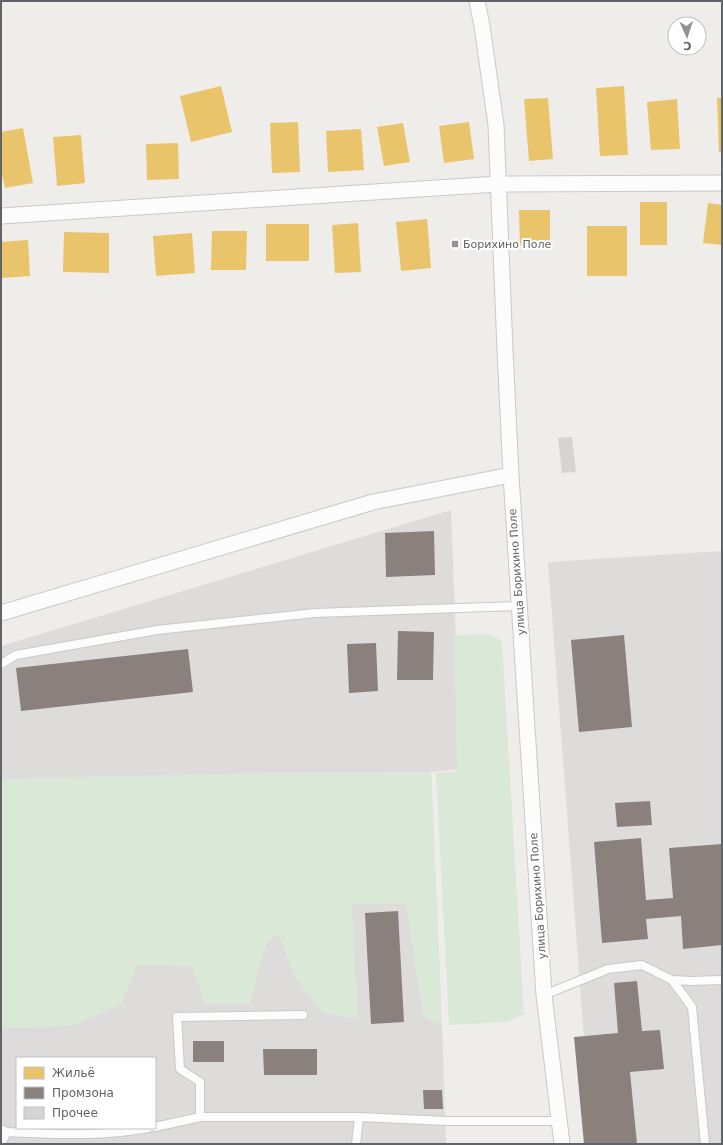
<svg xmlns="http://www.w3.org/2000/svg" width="723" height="1145" viewBox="0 0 723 1145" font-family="'DejaVu Sans',sans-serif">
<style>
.industrial{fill:#dedcda;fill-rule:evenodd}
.green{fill:#dae8d8}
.homes{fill:#e9c46a}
.industry{fill:#8a817c}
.building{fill:#d5d4d3}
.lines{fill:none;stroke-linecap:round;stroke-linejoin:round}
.lane-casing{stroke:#c9c9c9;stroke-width:10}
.street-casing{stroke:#c9c9c9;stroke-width:17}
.lane{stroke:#fdfcfc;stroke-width:8}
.street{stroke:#fdfcfc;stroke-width:15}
.poi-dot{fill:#929395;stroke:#fff;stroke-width:1.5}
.labels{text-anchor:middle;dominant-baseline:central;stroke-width:4;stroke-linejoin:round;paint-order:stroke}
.poi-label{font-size:11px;fill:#606367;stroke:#fff;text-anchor:start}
.street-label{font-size:11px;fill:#606367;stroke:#fff}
</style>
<rect width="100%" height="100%" fill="#efedea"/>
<path class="industrial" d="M451 510 461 769 431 772 442 1025 446 1144H1V646ZM17 1058H155V1128H17Z
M722 551V1144H592L548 562Z"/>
<path class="green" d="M489 634 502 641 524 1014 507 1022 449 1025 436 773 457 771 454 635Z
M431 772 442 1025 423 1017 406 903 352 904 358 1019 323 1013 295 977 278 933 266 944 250 1004H205L192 966 137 965 122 1003 73 1026 1 1028V779L260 773Z"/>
<path class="homes" d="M221 86 232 132 191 142 180 96Z
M624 86 628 155 600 156 596 88Z
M548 98 553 159 529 161 524 99Z
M717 98H722V152H719Z
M677 99 680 149 651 150 647 102Z
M298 122 300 172 272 173 270 123Z
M469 122 474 159 444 163 439 126Z
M403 123 410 162 384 166 377 127Z
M23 128 33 183 5 188 1 169V132Z
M361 129 364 170 328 172 326 131Z
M81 135 85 183 57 186 53 137Z
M178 143 179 179 147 180 146 144Z
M640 202H667V245H640Z
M708 203 722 205V245L703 243Z
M519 210H550V246H520Z
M427 219 431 268 401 271 396 222Z
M358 223 361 272 335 273 332 225Z
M266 224H309V261H266Z
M587 226H627V276H587Z
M212 231H247L246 270H211Z
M64 232 109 233V273L63 272Z
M192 233 195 273 156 276 153 236Z
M28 240 30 276 1 278V242Z"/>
<path class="industry" d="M434 531 435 575 386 577 385 533Z
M398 631 434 632 433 680H397Z
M624 635 632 727 579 732 571 640Z
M376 643 378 691 349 693 347 644Z
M188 649 193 692 21 711 16 668Z
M650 801 652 825 617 827 615 803Z
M641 838 646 900 673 898 669 848 722 844V945L683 949 681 916 646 919 648 939 602 943 594 842Z
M398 911 404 1022 371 1024 365 913Z
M637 981 642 1031 660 1030 664 1069 630 1072 637 1144H584L574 1037 618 1033 614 983Z
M193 1041H224V1062H193Z
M263 1049H317V1075H264Z
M423 1090H442L443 1109H424Z"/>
<path class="building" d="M572 437 576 472 562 473 558 438Z"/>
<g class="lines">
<defs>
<path id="lane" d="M1 664 16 655 157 630 315 613 520 606
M672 980 692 1007 705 1144
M544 995 608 969 642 965 672 980 692 981 722 980
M200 1117V1082L180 1069 177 1017 303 1015
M155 1127 200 1117H359L446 1121H560
M1 1129 7 1132C54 1134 102 1137 148 1128
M1 1144 7 1132
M356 1144 359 1117"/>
<path id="street" d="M477 1 482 26 496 125 505 350 511 475 544 995 562 1144
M1 216 498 184 722 183
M1 613 373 502 511 475"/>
</defs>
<use href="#lane" class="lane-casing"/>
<use href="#street" class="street-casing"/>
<use href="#lane" class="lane"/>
<use href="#street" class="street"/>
</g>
<rect class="poi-dot" x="451" y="240" width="8" height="8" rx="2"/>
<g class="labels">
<g class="poi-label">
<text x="463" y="244">Борихино Поле</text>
</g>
<g class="street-label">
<text transform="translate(517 572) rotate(-94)">улица Борихино Поле</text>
<text transform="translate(538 896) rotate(-94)">улица Борихино Поле</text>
</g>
</g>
<rect width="723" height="1145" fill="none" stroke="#606367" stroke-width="4"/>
<rect x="16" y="1057" width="140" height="72" fill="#ffffff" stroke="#bfc1c2"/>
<rect x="24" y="1067" width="20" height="12" fill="#e9c46a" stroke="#bfc1c2"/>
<text x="52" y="1077" font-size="12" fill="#606367">Жильё</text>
<rect x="24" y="1087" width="20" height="12" fill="#8a817c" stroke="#bfc1c2"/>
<text x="52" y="1097" font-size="12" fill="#606367">Промзона</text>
<rect x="24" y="1107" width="20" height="12" fill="#d5d4d3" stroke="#bfc1c2"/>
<text x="52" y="1117" font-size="12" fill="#606367">Прочее</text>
<g transform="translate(687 36) rotate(177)"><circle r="19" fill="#ffffff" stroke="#bfc1c2"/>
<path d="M0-3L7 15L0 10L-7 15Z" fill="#929395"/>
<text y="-6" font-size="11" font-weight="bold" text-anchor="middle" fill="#606367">С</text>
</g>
</svg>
